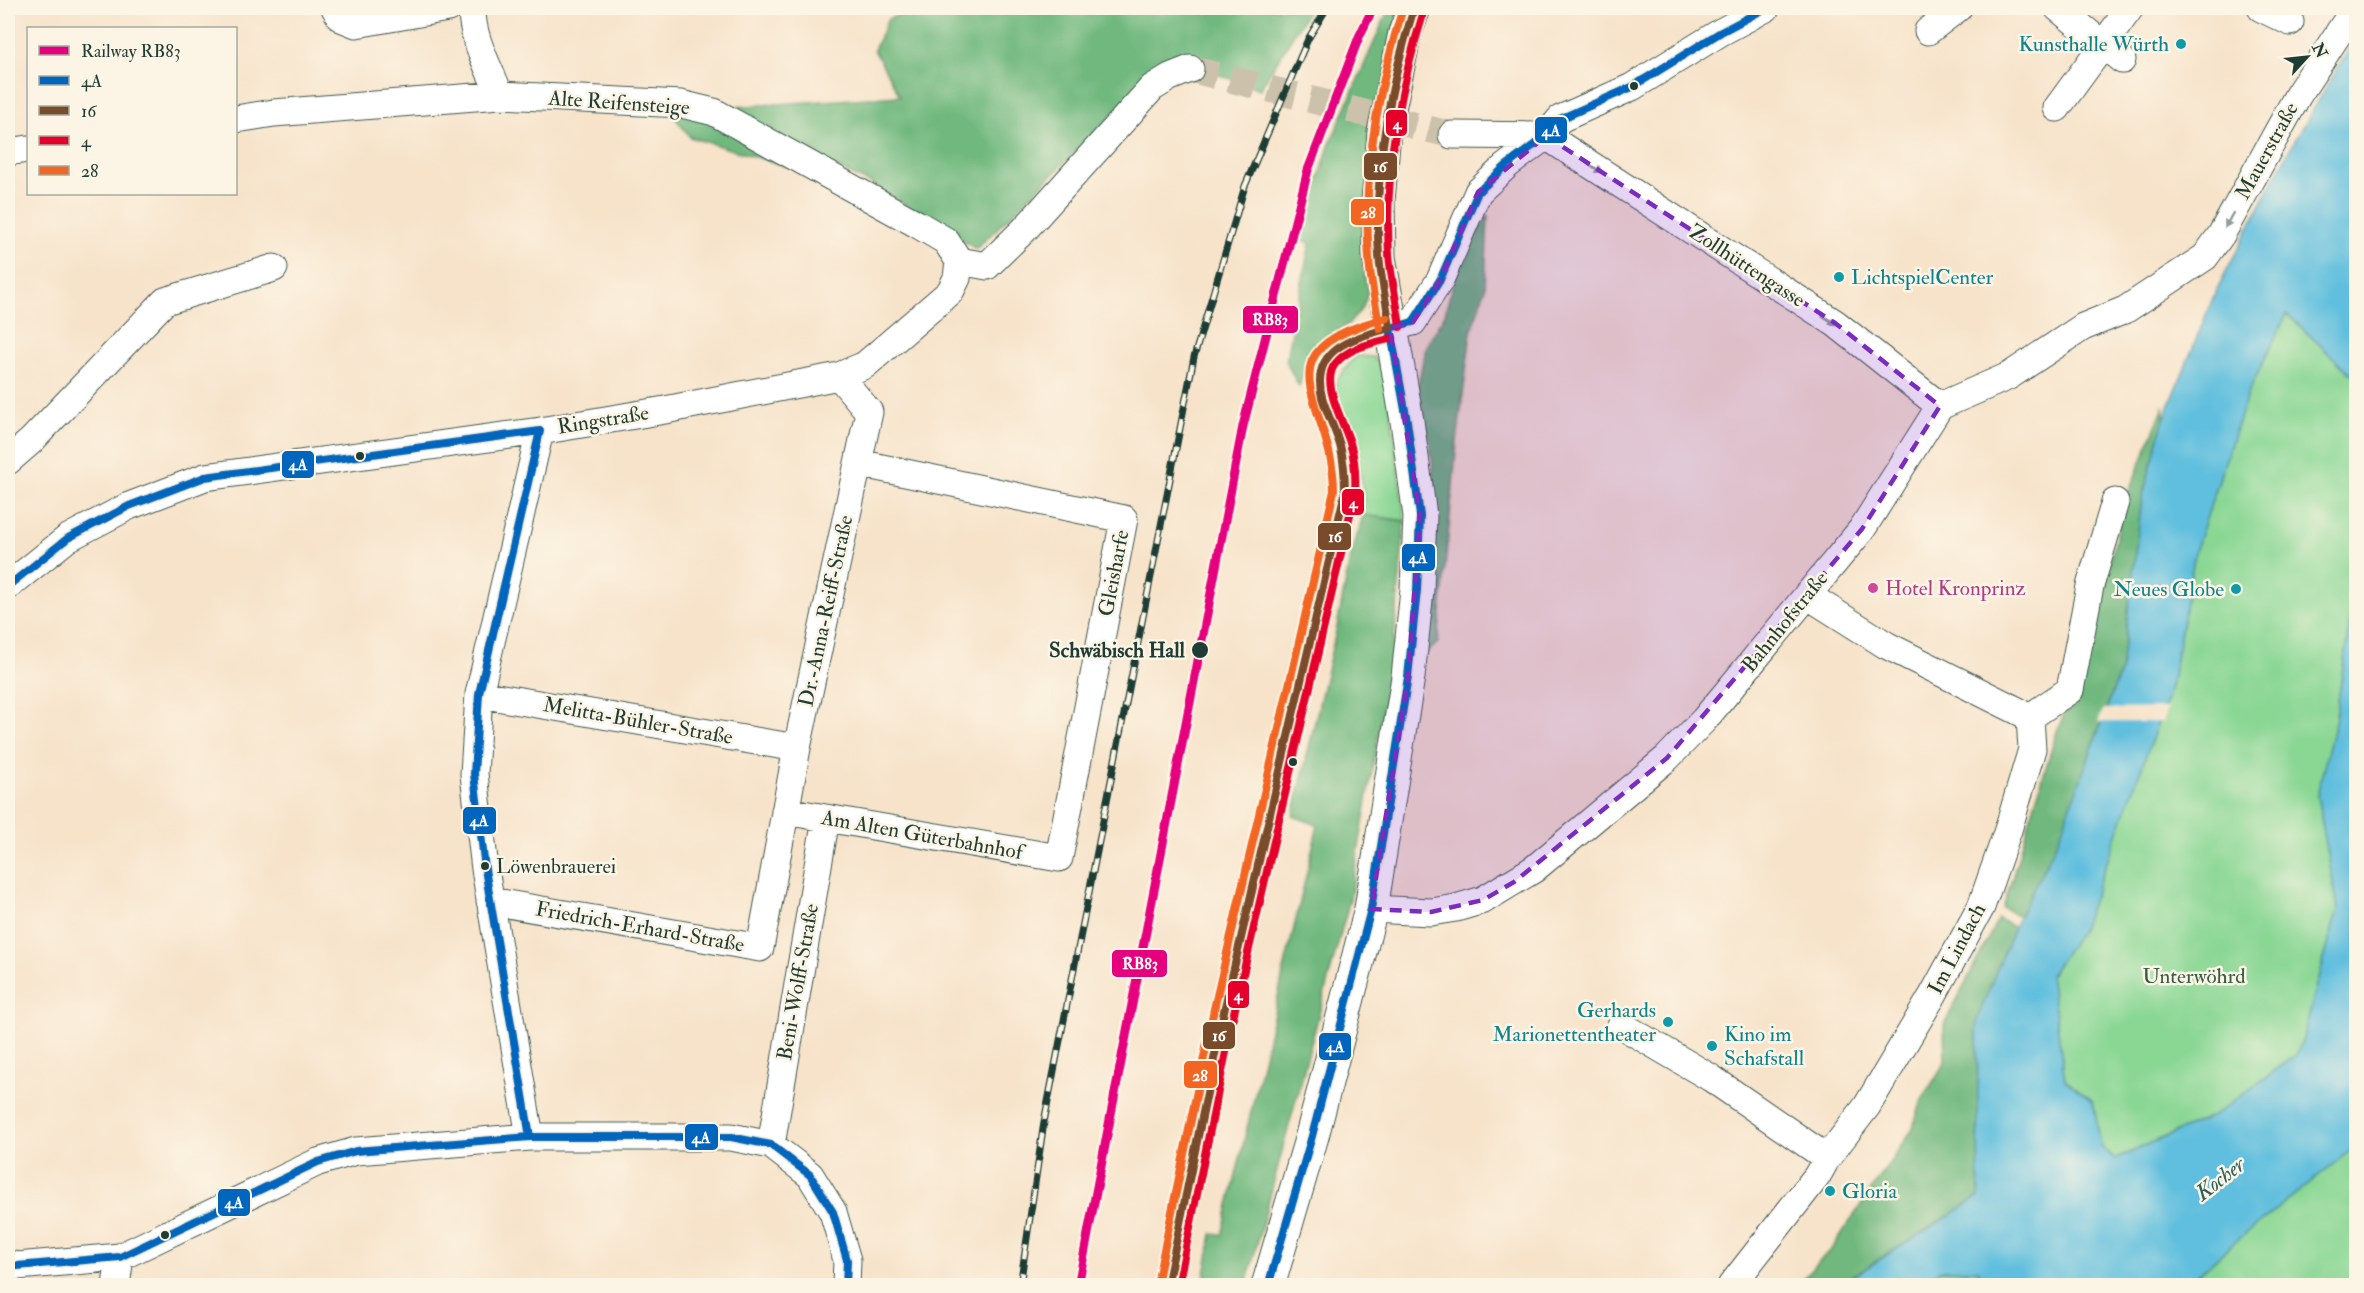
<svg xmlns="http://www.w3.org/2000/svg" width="2364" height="1293" viewBox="0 0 2364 1293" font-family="'IM FELL Double Pica',serif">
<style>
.green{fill:#8ad794;stroke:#548a64;stroke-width:1.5}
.forest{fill:#6fb87e;stroke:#477a59;stroke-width:1.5}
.water{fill:#60bfde;stroke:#407e89;stroke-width:1.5}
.pier{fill:#f7e3ca}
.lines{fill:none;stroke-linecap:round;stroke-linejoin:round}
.street-tunnel{stroke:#ccc2ac;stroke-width:27;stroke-dasharray:27 14;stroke-linecap:butt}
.street-casing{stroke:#3f564a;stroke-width:29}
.secondary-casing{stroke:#3f564a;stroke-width:35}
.street{stroke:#fff;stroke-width:27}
.secondary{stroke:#fff;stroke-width:33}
.rail-casing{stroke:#1f3d34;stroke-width:7}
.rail{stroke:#fcf5e5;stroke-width:4.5;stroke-dasharray:14;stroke-linecap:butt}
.bus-1-casing{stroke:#fcf5e5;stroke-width:12}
.bus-2-casing{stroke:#fcf5e5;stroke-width:12}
.bus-3-casing{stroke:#fcf5e5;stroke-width:12}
.bus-4-casing{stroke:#fcf5e5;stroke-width:12}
.bus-1{stroke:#0065bd;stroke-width:8}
.bus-2{stroke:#7a4b2a;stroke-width:8}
.bus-3{stroke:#e4002b;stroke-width:8}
.bus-4{stroke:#f26522;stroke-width:8}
.rail-1-casing{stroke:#fcf5e5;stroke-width:14}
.rail-1{stroke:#e5007d;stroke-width:9}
.oneway{fill:#8f9e9a}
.marked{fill:#7b2cbf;fill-opacity:0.2;stroke:#7b2cbf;stroke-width:4.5;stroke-dasharray:12 8;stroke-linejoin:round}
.culture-dot{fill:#0f9aa8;stroke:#fcf5e5;stroke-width:2}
.bus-dot{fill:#1f3d34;stroke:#fcf5e5;stroke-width:2}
.hotel-dot{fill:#d1479c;stroke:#fcf5e5;stroke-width:2}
.labels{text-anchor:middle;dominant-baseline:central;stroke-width:5;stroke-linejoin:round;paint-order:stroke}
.bus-label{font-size:20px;fill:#1f3d34;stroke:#fcf5e5;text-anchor:start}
.culture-label{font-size:21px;fill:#0d838f;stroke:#fcf5e5;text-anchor:end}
.street-label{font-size:21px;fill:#1f3d34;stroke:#fcf5e5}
.hotel-label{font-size:21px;fill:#b23c85;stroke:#fcf5e5;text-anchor:start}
.stop-label{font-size:21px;font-weight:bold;fill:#1f3d34;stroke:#fcf5e5;text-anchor:end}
.park-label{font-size:21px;fill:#345c47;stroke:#fcf5e5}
.water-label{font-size:22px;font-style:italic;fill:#2f5e5e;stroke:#fcf5e5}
.line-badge{stroke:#fcf5e5;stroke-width:2}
.badge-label{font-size:16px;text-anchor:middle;font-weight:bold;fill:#fff}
</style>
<rect width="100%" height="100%" fill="#fcf5e5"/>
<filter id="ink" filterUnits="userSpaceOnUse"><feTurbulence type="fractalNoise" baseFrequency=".0167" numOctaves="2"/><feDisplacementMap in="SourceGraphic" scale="12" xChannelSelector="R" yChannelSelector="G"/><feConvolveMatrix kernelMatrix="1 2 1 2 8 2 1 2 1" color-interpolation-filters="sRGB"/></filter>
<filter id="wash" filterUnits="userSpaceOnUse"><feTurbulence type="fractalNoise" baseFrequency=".008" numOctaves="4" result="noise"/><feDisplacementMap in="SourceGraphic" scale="24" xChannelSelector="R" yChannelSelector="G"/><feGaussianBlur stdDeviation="1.35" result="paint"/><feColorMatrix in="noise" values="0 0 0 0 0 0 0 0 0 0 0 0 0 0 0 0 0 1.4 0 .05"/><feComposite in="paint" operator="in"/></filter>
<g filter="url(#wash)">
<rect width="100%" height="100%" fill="#f7e3ca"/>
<path class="green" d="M2287 314 2356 379V531L2351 613 2335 723 2317 795 2338 908 2302 1041 2296 1055 2215 1115 2115 1159 2101 1146 2093 1101 2065 1080 2050 975 2082 929 2171 687 2195 552 2247 395Z
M1356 356 1374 357 1386 374 1405 521 1363 515C1363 503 1364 486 1360 474 1354 454 1328 404 1335 386 1339 375 1348 365 1356 356Z
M2356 1146V1285L2185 1286 2235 1242Z
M1941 1270H1980L1975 1285 1913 1286Z"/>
<path class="forest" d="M915 8H1310L1260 89 1192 65 1141 88 976 249 872 184 820 160 789 167 690 137 670 111 900 96 874 50 888 19Z
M1389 8H1408L1363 207 1361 260 1368 292 1363 307 1350 323 1331 335 1308 360 1299 386 1286 362 1310 243 1300 239 1329 146Z
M1488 216 1485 289 1471 332 1457 441 1438 643 1421 658 1431 620 1435 512 1432 457 1418 386 1425 349 1445 314 1459 260Z
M2164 406V419L2142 499 2121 669 2059 838 2020 916 2003 908 2057 731 2080 676 2127 496Z
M1363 515 1405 521 1393 650 1350 899 1246 1285 1203 1286 1212 1234 1222 1235 1318 825 1293 816 1337 627 1349 564Z
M1998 919 2014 927 1979 1017 1977 1030 1979 1197 1838 1285 1797 1286 1832 1248 1912 1130 1922 1100 1945 1062 1944 1025Z"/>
<path class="water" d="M2356 37V379L2287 314 2247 395 2195 552 2171 687 2082 929 2050 975 2065 1080 2093 1101 2101 1146 2115 1159 2215 1115 2296 1055 2302 1041 2338 908 2317 795 2335 723 2351 613 2356 531V1146L2235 1242 2185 1285H1975L1979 1270H1941L1913 1285 1838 1286 1979 1197 1977 1020 2014 927 2059 838 2121 670 2142 499 2164 419 2215 293 2288 152Z"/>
<path class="pier" d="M2167 708 2162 722H2098L2103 709Z"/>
</g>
<g filter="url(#ink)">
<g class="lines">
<path class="street-tunnel" d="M1190 69 1452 135"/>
<defs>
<path id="street" d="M335 8 341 18 356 24 448 8
M472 8C471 37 489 68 500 95
M2058 8 2122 60
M2261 8 2290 22
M1928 31 1958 8
M2057 108 2130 8
M236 119 274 113 500 95 681 104 714 112 917 224 946 241 959 261
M1452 135 1546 136
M1546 136 1835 323 1940 406
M8 152 28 149
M959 261 987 266 1024 230 1152 88 1170 77 1190 69
M8 461 31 441 165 301 274 268
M8 586 68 538 129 506 205 477 540 431 665 410 839 376 865 365 950 292 957 278 959 261
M1807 595 1886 645 2030 717
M479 694 797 748
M2030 717 2070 690 2090 586 2115 502
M785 811 1059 858 1124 519 858 463
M490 901 760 948 797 748 869 412 839 376
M1371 909 1431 912 1456 908 1483 900 1534 869 1667 758 1704 720 1862 529 1940 406 2009 376 2083 327 2125 310 2205 257 2221 235 2298 95 2355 8
M1621 1025 1711 1078 1827 1158
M530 1137 485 869 474 774 479 694 540 431
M771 1145 826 818
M8 1264 17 1266 120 1257 318 1162 356 1151 530 1137H731L771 1145 810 1175 833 1212 847 1260 846 1286
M116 1286 120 1257
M1167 1286 1224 1011 1345 492C1345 476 1344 462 1340 446 1327 402 1293 363 1355 338 1373 330 1394 327 1413 322L1440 280 1478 192 1506 166 1546 136 1560 119 1632 87 1721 32 1766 8
M1731 1286 1817 1176 1827 1158 1867 1106 1933 995 1981 907 2008 830 2032 749 2030 717"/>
<path id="secondary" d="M1268 1286 1312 1136 1371 909 1408 677 1417 590 1420 516 1407 421 1379 257 1378 201 1384 132 1405 33 1414 8"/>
</defs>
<use href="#street" class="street-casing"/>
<use href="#secondary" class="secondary-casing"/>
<use href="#street" class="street"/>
<use href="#secondary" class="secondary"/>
<defs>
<path id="rail" d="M1020 1286 1044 1122 1194 357 1245 186 1308 39 1327 8"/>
</defs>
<use href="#rail" class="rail-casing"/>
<use href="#rail" class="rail"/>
<defs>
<path id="bus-1" d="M8 586 68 538 129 506 205 477 540 431 479 694 474 774 485 869 530 1137
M8 1264 17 1266 120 1257 318 1162 356 1151 530 1137H731L771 1145 810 1175 833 1212 847 1260 846 1286
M1268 1286 1312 1136 1371 909 1408 677 1417 590 1420 516 1407 421 1390 328 1413 322 1440 280 1478 192 1506 166 1546 136 1560 119 1632 87 1721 32 1766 8"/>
<path id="bus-2" d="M1390 328C1387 304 1381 280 1379 256 1373 171 1389 88 1414 8
M1167 1286 1224 1011 1345 492C1345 476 1344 460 1340 445 1335 429 1327 414 1322 397 1310 348 1353 338 1390 328"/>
<path id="bus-3" d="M1400 327C1397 302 1391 279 1389 254 1384 171 1399 90 1424 11
M1178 1286 1234 1013 1355 493C1356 476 1355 459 1350 443 1344 422 1320 383 1335 364 1348 347 1373 343 1393 338"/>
<path id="bus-4" d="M1380 329C1376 305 1370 281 1369 257 1362 172 1378 88 1403 8
M1157 1284 1214 1009 1334 491C1334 402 1252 352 1387 318"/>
</defs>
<use href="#bus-1" class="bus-1-casing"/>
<use href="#bus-2" class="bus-2-casing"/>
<use href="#bus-3" class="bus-3-casing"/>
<use href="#bus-4" class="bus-4-casing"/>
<use href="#bus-1" class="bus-1"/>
<use href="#bus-2" class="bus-2"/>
<use href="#bus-3" class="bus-3"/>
<use href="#bus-4" class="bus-4"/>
<defs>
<path id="rail-1" d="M1078 1286 1243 426 1308 170 1359 37 1373 8"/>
</defs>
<use href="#rail-1" class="rail-1-casing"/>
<use href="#rail-1" class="rail-1"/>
</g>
<defs><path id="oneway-solid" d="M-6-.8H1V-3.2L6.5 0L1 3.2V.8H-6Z" transform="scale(1.5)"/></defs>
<g class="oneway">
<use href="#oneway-solid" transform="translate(1595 168) rotate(33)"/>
<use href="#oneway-solid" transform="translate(2229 220) rotate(119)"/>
<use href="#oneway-solid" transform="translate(1829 320) rotate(34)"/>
</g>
</g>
<path class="marked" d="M1546 136 1835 323 1940 406 1862 529 1667 758 1514 882 1483 900 1431 912 1371 909 1408 677 1420 516 1390 328 1413 322 1440 280 1478 192Z"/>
<g class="culture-dot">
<circle cx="2181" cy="44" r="6"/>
<circle cx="1839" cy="277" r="6"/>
<circle cx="2236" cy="589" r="6"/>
<circle cx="1668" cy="1022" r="6"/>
<circle cx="1712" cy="1046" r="6"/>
<circle cx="1830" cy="1191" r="6"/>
</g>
<g class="bus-dot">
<circle cx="1634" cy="86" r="5"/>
<circle cx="360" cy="456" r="5"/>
<circle cx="1200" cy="650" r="9"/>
<circle cx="1293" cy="762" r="5"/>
<circle cx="485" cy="866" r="5"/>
<circle cx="165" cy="1235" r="5"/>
</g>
<circle class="hotel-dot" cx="1873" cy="588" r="6"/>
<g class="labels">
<g class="bus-label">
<text x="496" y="866">Löwenbrauerei</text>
</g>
<g class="culture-label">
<text x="2169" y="44">Kunsthalle Würth</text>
<text x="1851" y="277" text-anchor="start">LichtspielCenter</text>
<text x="2224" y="589">Neues Globe</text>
<text x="1656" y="1010">Gerhards<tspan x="1656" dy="24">Marionettentheater</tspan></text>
<text x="1724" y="1034" text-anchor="start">Kino im<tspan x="1724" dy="24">Schafstall</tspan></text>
<text x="1842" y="1191" text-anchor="start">Gloria</text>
</g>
<g class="street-label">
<text transform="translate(619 103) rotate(4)">Alte Reifensteige</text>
<text transform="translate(2267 151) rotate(-61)">Mauerstraße</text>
<text transform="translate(1747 266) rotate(33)">Zollhüttengasse</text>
<text transform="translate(603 420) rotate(-9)">Ringstraße</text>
<text transform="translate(1114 573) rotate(-79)">Gleisharfe</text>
<text transform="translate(826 611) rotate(-78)">Dr.-Anna-Reiff-Straße</text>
<text transform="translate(1785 622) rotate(-51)">Bahnhofstraße</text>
<text transform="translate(638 721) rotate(10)">Melitta-Bühler-Straße</text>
<text transform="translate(922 835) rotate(10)">Am Alten Güterbahnhof</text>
<text transform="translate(640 927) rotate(10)">Friedrich-Erhard-Straße</text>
<text transform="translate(1957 949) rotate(-62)">Im Lindach</text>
<text transform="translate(798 982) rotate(-80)">Beni-Wolff-Straße</text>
</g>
<g class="hotel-label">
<text x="1885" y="588">Hotel Kronprinz</text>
</g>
<g class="stop-label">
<text x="1185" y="650">Schwäbisch Hall</text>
</g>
<g class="park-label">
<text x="2194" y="976">Unterwöhrd</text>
</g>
<g class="water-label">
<text transform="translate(2220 1179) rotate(-38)">Kocher</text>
</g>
</g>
<g class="line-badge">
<rect x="1385" y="109" width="23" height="28" rx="6" fill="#e4002b"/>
<rect x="1534" y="116" width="34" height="28" rx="6" fill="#0065bd"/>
<rect x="1363" y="152" width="35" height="29" rx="6" fill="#7a4b2a"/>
<rect x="1350" y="198" width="35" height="28" rx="6" fill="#f26522"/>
<rect x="1242" y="305" width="57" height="29" rx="6" fill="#e5007d"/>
<rect x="281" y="450" width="34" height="29" rx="6" fill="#0065bd"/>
<rect x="1341" y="488" width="24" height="28" rx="6" fill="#e4002b"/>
<rect x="1317" y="522" width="35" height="29" rx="6" fill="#7a4b2a"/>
<rect x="1401" y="543" width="35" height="29" rx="6" fill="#0065bd"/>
<rect x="462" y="806" width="35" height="29" rx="6" fill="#0065bd"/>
<rect x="1111" y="949" width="57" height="29" rx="6" fill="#e5007d"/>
<rect x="1227" y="980" width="23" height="29" rx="6" fill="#e4002b"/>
<rect x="1202" y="1021" width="34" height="29" rx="6" fill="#7a4b2a"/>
<rect x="1318" y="1032" width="34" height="29" rx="6" fill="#0065bd"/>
<rect x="1183" y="1060" width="35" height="29" rx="6" fill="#f26522"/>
<rect x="684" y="1123" width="35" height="28" rx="6" fill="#0065bd"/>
<rect x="217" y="1188" width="34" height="29" rx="6" fill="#0065bd"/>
</g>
<g class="badge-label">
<text x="1397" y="129">4</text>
<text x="1551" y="136">4A</text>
<text x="1380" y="172">16</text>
<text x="1368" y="218">28</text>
<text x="1270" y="325">RB83</text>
<text x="298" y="470">4A</text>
<text x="1353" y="508">4</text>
<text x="1335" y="542">16</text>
<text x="1418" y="563">4A</text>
<text x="479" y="826">4A</text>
<text x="1140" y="969">RB83</text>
<text x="1238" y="1000">4</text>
<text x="1219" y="1041">16</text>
<text x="1335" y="1052">4A</text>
<text x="1200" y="1081">28</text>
<text x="701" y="1143">4A</text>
<text x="234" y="1208">4A</text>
</g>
<rect width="2364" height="1293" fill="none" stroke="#fcf5e5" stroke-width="30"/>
<rect x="27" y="27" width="210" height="168" fill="#fcf5e5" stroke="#a4ab9e" stroke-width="1.5"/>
<rect x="39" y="46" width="30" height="9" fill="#e5007d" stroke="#a4ab9e" stroke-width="1.5"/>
<text x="81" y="57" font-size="18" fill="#1f3d34">Railway RB83</text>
<rect x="39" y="76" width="30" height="9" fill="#0065bd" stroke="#a4ab9e" stroke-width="1.5"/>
<text x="81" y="87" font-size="18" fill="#1f3d34">4A</text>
<rect x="39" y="106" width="30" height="9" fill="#7a4b2a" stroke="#a4ab9e" stroke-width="1.5"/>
<text x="81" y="117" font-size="18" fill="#1f3d34">16</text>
<rect x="39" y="136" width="30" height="9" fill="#e4002b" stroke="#a4ab9e" stroke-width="1.5"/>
<text x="81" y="147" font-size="18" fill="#1f3d34">4</text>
<rect x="39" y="166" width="30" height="9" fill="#f26522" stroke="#a4ab9e" stroke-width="1.5"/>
<text x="81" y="177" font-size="18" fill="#1f3d34">28</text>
<g transform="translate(2307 57) rotate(63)" stroke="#fcf5e5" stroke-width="4.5" paint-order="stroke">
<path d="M0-4.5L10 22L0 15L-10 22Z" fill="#1f3d34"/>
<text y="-9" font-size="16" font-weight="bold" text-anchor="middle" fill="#1f3d34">N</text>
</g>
</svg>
